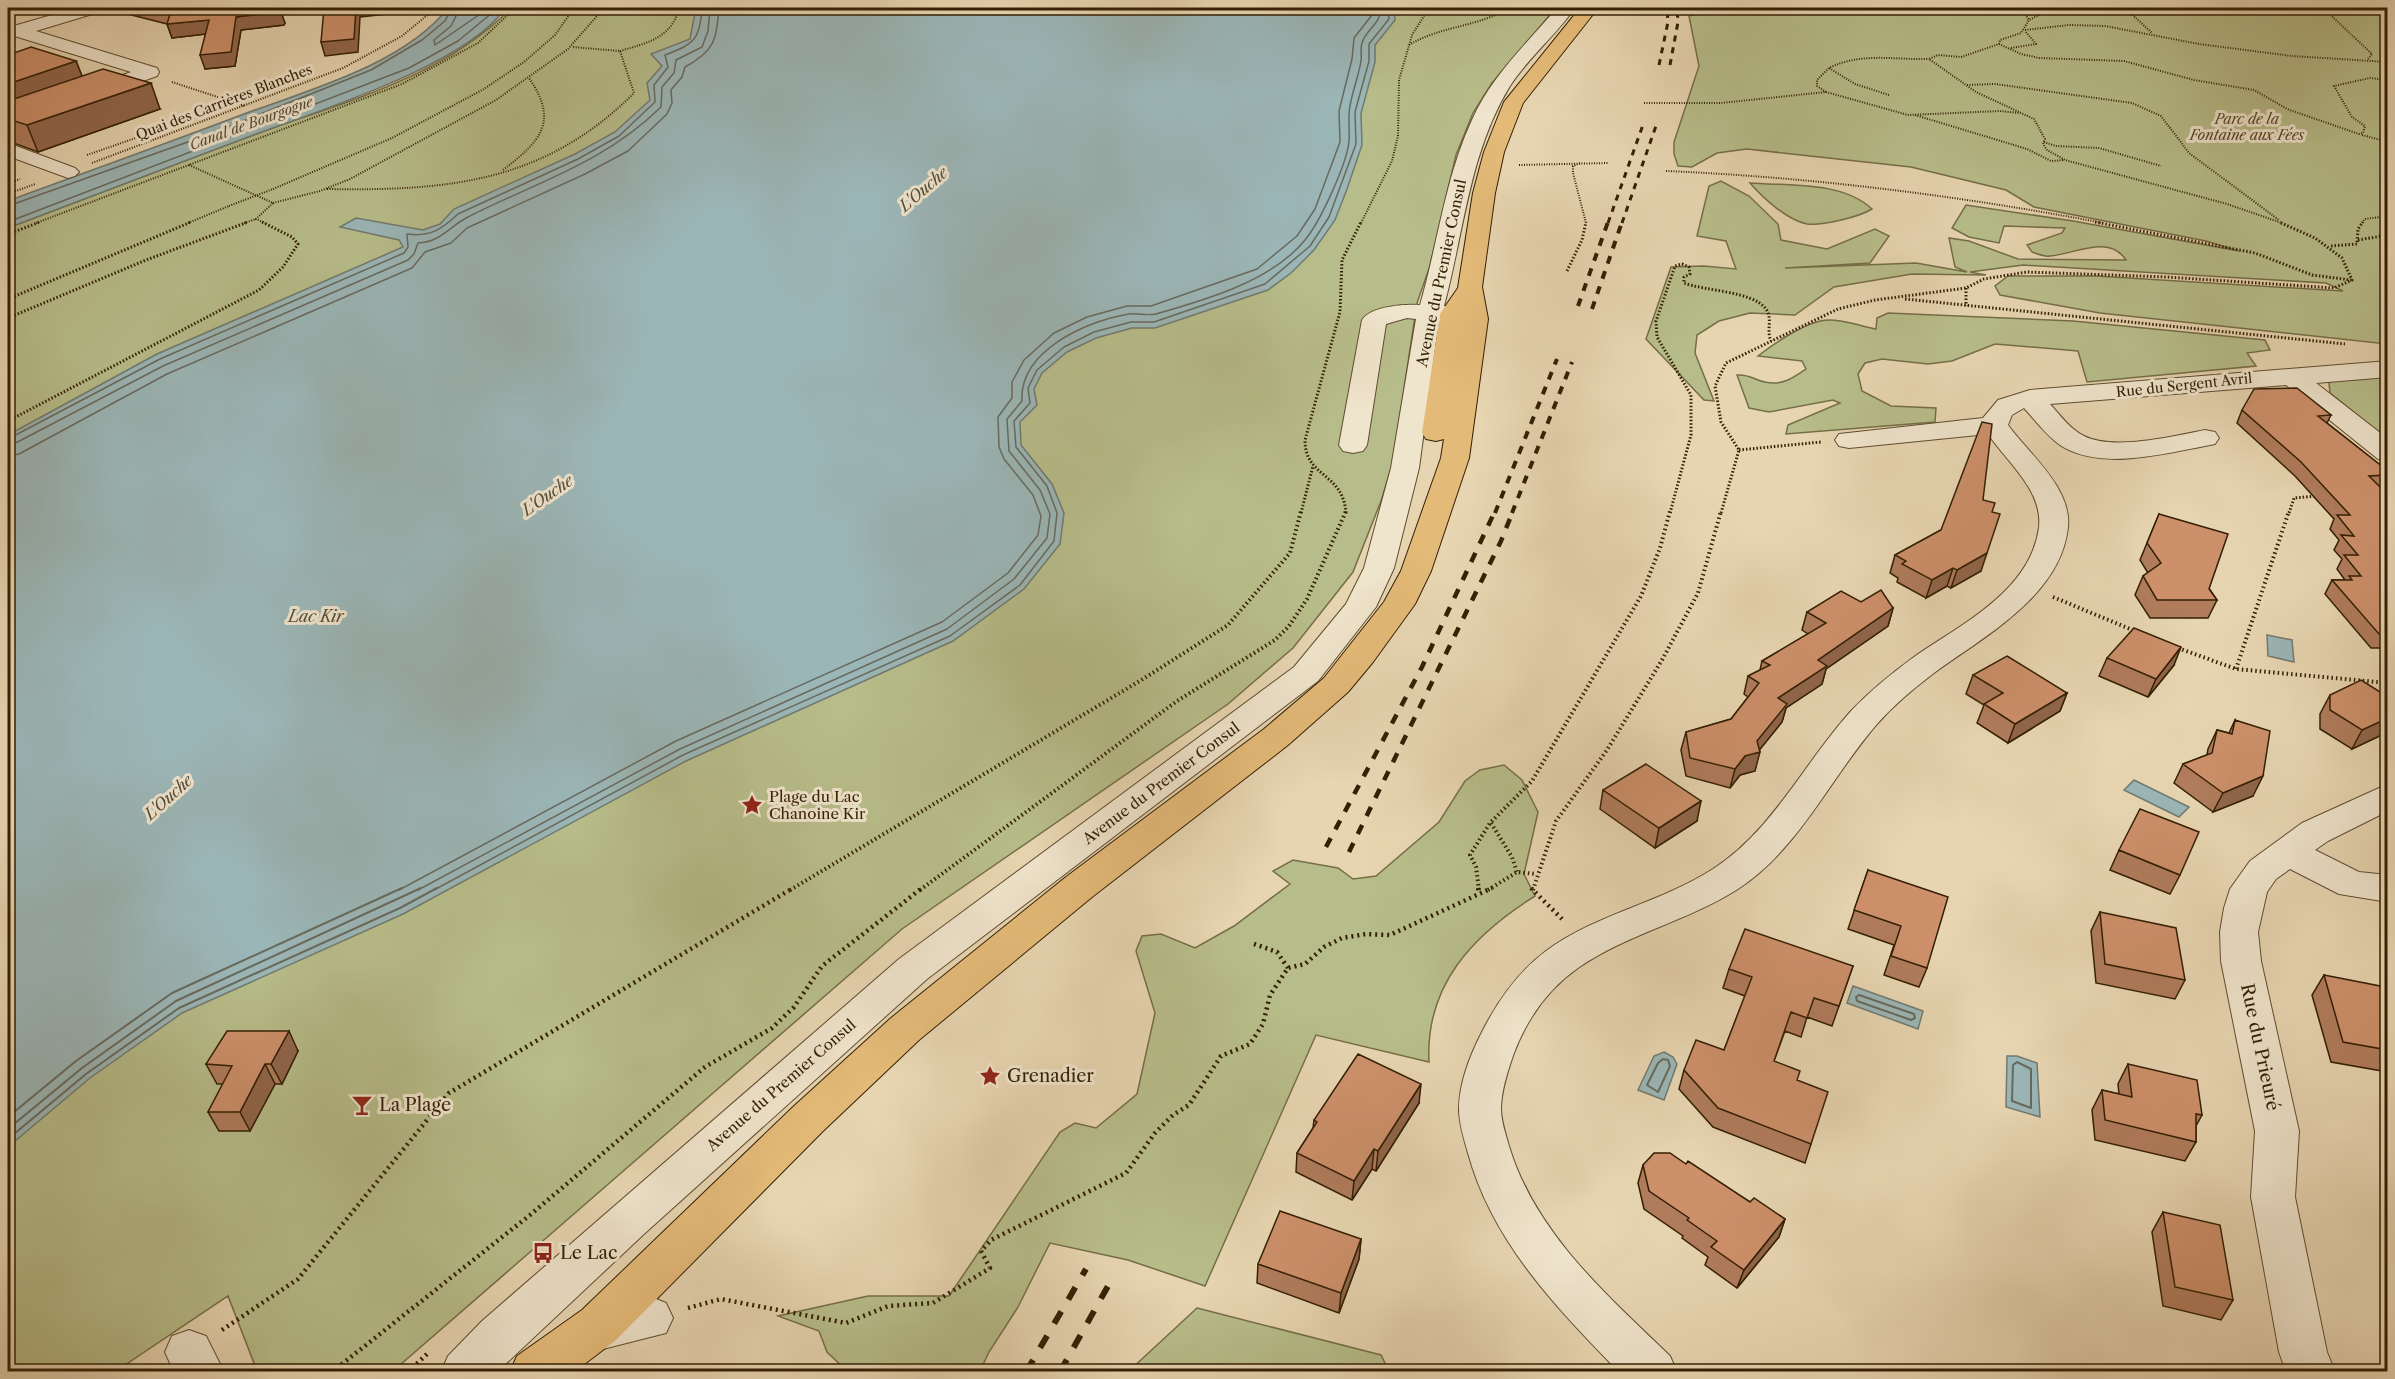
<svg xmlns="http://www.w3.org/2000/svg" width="2395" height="1379" viewBox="0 0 2395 1379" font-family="'Libre Caslon Text',serif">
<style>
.green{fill:#b7bd8a;stroke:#756e47;stroke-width:1.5}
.water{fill:#9bb6b7;stroke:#717a6f;stroke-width:1.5}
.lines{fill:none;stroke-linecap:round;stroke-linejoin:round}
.shore-far1{stroke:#676a5e;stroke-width:1.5}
.shore{stroke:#676a5e;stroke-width:2}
.minor-casing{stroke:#604c2f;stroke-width:2}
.major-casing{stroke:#331f04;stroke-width:2}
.path-far3{stroke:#331f04;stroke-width:2;stroke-dasharray:1 1.5;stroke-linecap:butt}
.path-far2{stroke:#331f04;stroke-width:3;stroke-dasharray:1.5 2;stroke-linecap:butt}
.path-far1{stroke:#331f04;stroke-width:4;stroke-dasharray:1.5 3;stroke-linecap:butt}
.path{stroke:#331f04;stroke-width:4.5;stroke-dasharray:2 4;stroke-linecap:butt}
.minor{fill:#efe4cc;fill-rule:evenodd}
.major{fill:#e4ba78;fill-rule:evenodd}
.rail-far3{stroke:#331f04;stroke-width:3;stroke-dasharray:6 6;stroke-linecap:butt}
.rail-far2{stroke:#331f04;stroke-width:4;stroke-dasharray:8 8;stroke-linecap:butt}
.rail-far1{stroke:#331f04;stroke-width:4.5;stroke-dasharray:10 10;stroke-linecap:butt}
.rail{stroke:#331f04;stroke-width:6;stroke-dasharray:14 14;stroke-linecap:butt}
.path-bridge{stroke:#331f04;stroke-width:2;stroke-dasharray:1 1.5;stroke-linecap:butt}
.wall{fill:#b07c5c;stroke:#331f04;stroke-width:1.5}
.shaded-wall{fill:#90654b;stroke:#331f04;stroke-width:1.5}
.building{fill:#cd906b;stroke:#331f04;stroke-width:1.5}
.labels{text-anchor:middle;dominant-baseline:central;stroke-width:6;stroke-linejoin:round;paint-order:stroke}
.far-street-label{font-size:14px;fill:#331f04;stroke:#efe4cc}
.far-park-label{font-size:14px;font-style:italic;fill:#544626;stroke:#efe4cc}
.far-water-label{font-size:14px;font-style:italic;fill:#524c3a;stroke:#efe4cc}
.street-label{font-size:15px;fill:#331f04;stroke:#efe4cc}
.poi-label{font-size:15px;fill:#331f04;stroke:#efe4cc;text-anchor:start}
.water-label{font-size:16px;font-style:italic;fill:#524c3a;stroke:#efe4cc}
.near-street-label{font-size:18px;fill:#331f04;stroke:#efe4cc}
.near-poi-label{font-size:18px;fill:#331f04;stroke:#efe4cc;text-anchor:start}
</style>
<rect width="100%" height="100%" fill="#e7d5b1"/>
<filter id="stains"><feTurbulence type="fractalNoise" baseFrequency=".00333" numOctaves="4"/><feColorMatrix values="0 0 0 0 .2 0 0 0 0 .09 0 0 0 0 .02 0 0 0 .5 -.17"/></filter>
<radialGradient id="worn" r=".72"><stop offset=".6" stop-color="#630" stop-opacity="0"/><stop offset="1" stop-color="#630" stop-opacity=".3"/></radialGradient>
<path class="green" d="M511 8H1556L1492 83 1473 113 1456 155 1430 266 1417 303 1393 462 1381 501 1353 572 1293 648 1228 704 902 929 393 1371H257L228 1296 116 1371 8 1372V228C90 197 173 165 256 134 343 102 445 77 511 8Z
M1718 8H2387V344L2100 313 2000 295 1995 286 2008 276H2096L2343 291 2326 283 2023 265 1970 272 1986 275 1912 274 1834 287 1795 315 1750 313 1719 321 1697 335 1695 353 1714 401 1704 400 1646 339 1671 267 1704 266 1736 269 1726 241 1697 236 1709 186 1721 181 1749 196 1778 224 1781 240 1827 249 1875 229 1889 236 1870 263 1785 268 1916 263 1967 272 1955 267 1949 238 1969 241 2018 259 2126 260C2109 234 2075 254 2050 256 2044 257 2037 254 2032 252L2027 245 2062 233 2065 228 2004 226 1999 243 1969 237 1952 228 1966 205 2073 221 2239 251 2206 241 2034 207 2006 190 1911 167 1747 149 1717 153 1692 167 1678 166 1674 154V142L1699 66 1689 16Z
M1750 183C1789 186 1842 181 1872 209 1859 217 1822 226 1807 224 1787 220 1763 198 1750 183Z
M1888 313 2073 321 2265 340 2270 350 2247 353 2256 366 2087 382 2078 351 1995 344 1952 361 1928 364 1882 359 1865 363 1858 374 1862 391 1891 406 1936 408 1935 422 1786 434 1788 425 1840 403 1833 400 1769 412 1749 408 1737 375C1750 374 1754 380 1765 382 1782 386 1793 378 1806 369L1802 361 1758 356C1773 344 1802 325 1820 321 1837 317 1860 326 1876 329L1877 318Z
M2387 376V439L2330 393 2329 383 2339 377Z
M1504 765 1522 780 1538 812 1524 874 1535 896C1473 935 1425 985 1429 1062L1316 1035 1205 1286 1128 1260 1050 1243 1018 1307 989 1352 980 1371H847L827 1352 819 1331 778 1316 868 1296H949L1060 1132 1075 1123 1096 1128 1137 1094 1155 1013 1136 951 1142 936 1161 934 1195 948 1234 926 1290 884 1273 871 1293 860 1338 868 1353 879 1376 876 1439 822 1465 781 1480 770Z
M1197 1308 1381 1355 1389 1371H1129Z"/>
<path class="water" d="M448 8H505C469 65 308 114 243 139 164 169 86 198 8 228V201C86 172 165 144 244 114 309 90 404 64 448 8Z
M696 8H1394L1395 20 1375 45V62L1361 113 1362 145 1347 189 1335 220 1314 250 1291 273 1268 290 1155 328H1132L1096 338 1067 352 1042 373 1034 389 1037 405 1020 422 1021 445 1052 484 1064 513 1060 544 1024 589 953 641 686 761 403 914 182 1013 90 1078 8 1147V435L157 354 403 247 399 240 340 227 356 218 423 230 440 224 454 209 575 154 615 132 650 100 647 83 662 66 651 54 690 39Z
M2267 635 2292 640 2294 662 2268 656Z
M2134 780 2189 807 2179 817 2124 790Z
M1853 986 1923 1011 1918 1029 1847 1003Z
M1664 1052 1673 1057 1677 1064 1664 1100 1638 1090 1654 1056Z
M2007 1056H2017L2037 1063 2040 1117 2006 1107Z"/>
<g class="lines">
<path class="shore-far1" d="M460 8 451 26 434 40 435 45 489 8
M8 206 213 133 371 70 422 40 445 21 452 8
M8 222 409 68 458 41 498 8
M8 439 160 359 404 253 408 247 407 234C430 237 441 230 458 214L578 159 619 136 655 102 654 85 668 67 665 55C694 44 700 40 702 8
M8 447 163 366 408 260 414 254 418 243C440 242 448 228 466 218 536 182 603 164 661 107L662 87 674 73 676 60 702 47 708 31 710 8
M8 456 19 454 167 374 412 268 425 252 451 243 467 228 585 174 628 151 667 114 672 103 671 90 682 77 685 67C715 51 716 40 719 8
M399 890 676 741 942 622 1008 573 1038 535 1041 516 1033 495 1004 459 999 447 998 417 1012 398V382L1024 360 1054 333 1087 317 1127 306H1151L1257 269 1297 236 1315 209 1340 142 1339 111 1352 59 1354 38 1372 15V8
M418 890 680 749 947 629 1014 579 1047 538 1050 514 1040 490 1009 451 1007 419 1022 401C1019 351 1086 321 1129 314 1138 313 1147 316 1156 314 1205 300 1272 281 1305 240 1320 222 1347 164 1349 141 1350 127 1347 115 1351 101 1354 87 1359 74 1361 61 1362 55 1360 48 1362 43 1366 29 1381 24 1381 8
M434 890 683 755 950 636 1020 585 1054 541 1057 513 1047 486 1016 447 1014 421 1030 403 1028 388 1037 370 1064 347 1094 332 1131 322H1154L1265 284 1310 246 1329 217 1356 144 1355 112 1369 61V44L1389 19 1388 8"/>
<path class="shore" d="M1859 995 1914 1014 1915 1018 1911 1020 1857 1001 1856 997Z
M1663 1059 1668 1060 1670 1066 1658 1092 1647 1085 1658 1063Z
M2017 1062 2031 1069V1108L2012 1101 2013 1065Z
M8 1117 76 1061 172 993 402 888
M8 1129 82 1068 176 1001 421 888
M8 1139 86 1074 179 1008 400 908 437 888"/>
<defs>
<path id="minor" d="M76 8H102L99 12 36 31 157 68 159 72 157 76 8 129V116L131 72 8 34V23L17 25Z
M1557 8H1575C1555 36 1528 58 1510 86 1469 153 1464 232 1444 306L1460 309 1463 314 1460 319 1440 321 1438 326 1419 468 1394 568 1376 607 1318 681 927 979 644 1234 497 1372H441L448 1356 482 1321 899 959 1294 667 1346 604 1364 568 1391 468 1416 319 1407 318 1386 324 1367 445 1363 451 1353 453 1343 451 1339 445 1362 320C1371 306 1405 304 1420 305 1438 243 1445 178 1472 120 1491 77 1527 43 1557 8Z
M8 143 75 168 79 172 75 176 68 178 8 156Z
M2388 361V377L2316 383 2388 439V461L2378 459 2286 385 2050 404C2060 415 2071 430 2084 436 2113 451 2174 436 2205 430L2215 432 2219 438 2215 444 2205 446C2163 454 2103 470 2063 447 2048 438 2036 421 2024 408L2012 415 2008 425C2029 454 2072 488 2068 527 2061 596 1983 637 1934 673 1914 688 1894 705 1877 724 1830 778 1800 848 1738 889 1688 921 1627 934 1578 968 1548 989 1527 1019 1514 1053 1508 1070 1501 1091 1501 1109 1501 1121 1506 1135 1509 1146 1535 1233 1607 1295 1670 1356L1677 1372H1619C1557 1308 1492 1242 1468 1153 1464 1139 1459 1124 1459 1109 1459 1083 1471 1053 1483 1030 1499 999 1518 972 1546 951 1596 914 1660 903 1713 869 1773 830 1804 763 1851 711 1870 691 1892 673 1914 657 1961 624 2031 591 2039 527 2043 490 2006 461 1988 434L1849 448 1839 446 1835 440 1839 434 1983 418 1998 400 2030 390Z
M2388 784V811L2328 841 2315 850 2359 872 2388 875V902L2339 894 2290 869 2276 879 2267 892 2258 932 2261 961 2299 1131 2295 1197 2327 1352 2335 1372H2286L2279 1352 2251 1197 2255 1131 2221 961 2220 932 2224 908 2230 889 2250 861 2302 823Z
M649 1296 666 1303 673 1318 666 1333 595 1351 578 1344 571 1329 578 1314 595 1307Z
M189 1330 206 1336 224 1372H174L165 1352 172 1336Z"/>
<path id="major" d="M1580 8H1598L1523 103 1504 152 1495 193 1482 287 1488 319 1469 458 1431 571 1415 604 1373 662 1348 692 1288 745 1092 897 919 1040 823 1131 616 1340 574 1372H510L517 1356 582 1310 793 1107 891 1018 1066 877 1264 729 1324 678 1384 602 1401 571 1441 458 1444 439 1436 441 1426 439 1422 433 1440 314 1458 288 1473 193 1484 152 1504 102Z"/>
</defs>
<use href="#minor" class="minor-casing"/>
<use href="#major" class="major-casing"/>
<path class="path-far3" d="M2021 8 2029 20
M2053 8 2029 20 2021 33 2000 40 1999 44 1961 57 1938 55 1929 59 1976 92 2034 119 2045 139 2043 144 2047 150 2065 160 2227 204 2282 223
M2125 8 2152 33
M2323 8 2372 54 2368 59
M2025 30 2069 25 2105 26 2199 44 2292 56 2388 62
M1999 44 2021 54 2039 58 2124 61 2194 80 2254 90 2287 109 2359 134 2363 133 2365 126 2352 117 2334 86 2370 78 2388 80
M1409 45C1440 26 1478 27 1509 8
M2011 48 2036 44 2025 31
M620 51C647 43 672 38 679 8
M172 82 245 106
M1967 85 1995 84 2132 103 2161 116 2189 153 2279 220
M1826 92 1817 86V80L1829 68
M1889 95 1855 84 1829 68C1861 52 1895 60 1929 59
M1644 103H1721L1826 92 1908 115 2000 111 2019 113
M1915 115 2027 149 2051 161 2064 160
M2362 135 2388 142
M2044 142 2056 146 2099 148 2161 166
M87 155 236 103
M92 163 343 68 402 36 436 8
M1580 163 1573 166V173L1586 223
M189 165 273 203 256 219 265 223
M1519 165 1609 163
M503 170C539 142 560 123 529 78
M1666 171C1810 177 1962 196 2103 223
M8 184 20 179
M273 189 392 138 484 89 524 62 555 35 574 8
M327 189C447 191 544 183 634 93L620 51 572 47
M8 194 35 184
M273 203 320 191 350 179 496 100 568 49 604 8
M36 223 402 84 478 43 515 8
M188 223 229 206
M244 223 256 219
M1361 223 1392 161 1398 136 1399 80 1412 35 1429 8
M2362 223 2365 219 2388 216"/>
<path class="path-far2" d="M2095 222 2255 253 2312 275 2351 280
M8 234 40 222
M2358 240 2388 235
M2331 246 2357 244 2358 229 2363 222
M1567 271 1582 240 1586 222
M1966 288V306
M8 299 191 222
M1905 299 2345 344
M8 318 146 260 248 222
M8 421 259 290 283 267 298 244 292 237 262 222
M1739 450 1821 442
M1301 513 1313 466
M1346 513C1343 472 1305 478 1305 440L1340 312 1342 260 1361 222
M1670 513 1691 435V395L1657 337 1656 321 1675 266 1682 264 1689 267 1690 274 1684 277V283C1704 291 1753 291 1766 309 1773 319 1766 330 1771 341
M1721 513 1739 450 1721 422 1715 386 1726 363 1838 309 1875 300 1966 288 1984 279 2027 272 2166 277 2334 288 2352 280 2342 258 2315 238 2279 222
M2289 513 2294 498 2317 496"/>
<path class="path-far1" d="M2053 597 2135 631
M2178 648 2236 669 2388 683
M2236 669 2289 511
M1491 823 1512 857 1517 872
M790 890 1143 679 1228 625 1290 553 1301 511
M920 890 1177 701 1275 640 1289 626 1307 599 1346 511
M1479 890 1476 867 1470 855 1490 823 1532 781 1641 596 1660 548 1670 511
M1488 890 1517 872 1536 874
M1533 890 1556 821 1607 750 1662 660 1698 593 1721 511"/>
<path class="path" d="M1478 888 1479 893
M1531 888 1562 919
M1254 944 1277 952 1288 968
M688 1308 721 1299 846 1323 888 1306 933 1303 990 1268 981 1251 991 1240 1126 1173 1155 1133 1173 1115 1189 1105 1221 1056 1250 1044 1263 1024 1270 995 1288 968 1305 964 1324 947 1342 938 1366 934 1390 935 1492 888
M222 1330 298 1279 449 1093 793 888
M332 1372 530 1215 705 1067 772 1028 794 1007 822 966 922 888
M408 1372 427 1354"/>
<use href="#minor" class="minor"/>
<use href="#major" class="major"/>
<path class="rail-far3" d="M1659 65 1668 22 1667 8
M1670 65 1678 22 1677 8
M1608 223 1644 122
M1622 223 1657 123"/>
<path class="rail-far2" d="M1578 306 1608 222
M1592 309 1622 222
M1495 513 1557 359
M1512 513 1572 362"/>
<path class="rail-far1" d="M1326 847 1422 667 1495 511
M1349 852 1501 541 1513 511"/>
<path class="rail" d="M1026 1372 1086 1269
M1060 1372 1113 1277"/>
<path class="path-bridge" d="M229 206 273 189"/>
</g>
<path class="wall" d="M122 8H271L280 10 285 23 284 25 241 30 235 66 205 69V34L172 38 167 24 124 13Z
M8 55 76 61 82 76 160 109 38 152 8 141Z
M2242 410 2331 415 2327 423 2388 471V483L2385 488H2381L2388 495V648H2371L2325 594 2332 580H2345L2337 569 2342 559 2334 550 2339 540 2330 529 2334 519 2295 476 2237 423Z
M1983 500 1992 512 1981 571 1951 588 1947 586 1926 598 1897 582 1898 578 1890 573 1895 555 1941 530Z
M2159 514 2217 600 2208 618H2150L2135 595 2143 576 2148 573 2140 560Z
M1861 602 1893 608 1888 626 1826 669 1822 684 1786 708 1782 722 1759 750 1755 771 1740 775 1730 788 1686 776 1681 750 1686 732 1731 719 1748 697 1744 694 1748 676 1760 670 1762 661 1808 634 1802 630 1807 612Z
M2107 658 2174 665 2148 697 2099 676Z
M1973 675 2067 693 2060 711 2008 743 1977 723 1984 705 1966 694Z
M2330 695 2388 697V732L2352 749 2320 729V714Z
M2235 720 2253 796 2213 812 2174 783 2183 764 2207 755 2208 749 2217 730 2229 733Z
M1603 790 1697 821 1655 848 1600 809Z
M2119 850 2180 875 2170 894 2110 870Z
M1868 870 1927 968 1919 987 1884 975 1894 945 1848 929Z
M2100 912 2185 980 2175 999 2096 983 2091 931Z
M1853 966 1832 1026 1807 1017 1801 1037 1785 1031 1774 1061 1797 1080 1811 1144 1805 1163 1713 1127 1679 1089 1684 1070 1724 1050 1745 996 1723 988 1729 969Z
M2324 975 2388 1011V1072L2331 1062 2312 995Z
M298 1051 282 1084H275L250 1131H219L208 1112 223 1084H217L206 1064Z
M2128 1064 2202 1115 2196 1126V1142L2185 1161 2095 1140 2092 1110 2102 1090 2119 1094 2118 1084Z
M1419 1103 1376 1171 1372 1169 1352 1200 1296 1172 1297 1153 1313 1128 1314 1120Z
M1686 1164 1750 1202 1785 1219 1779 1237 1737 1288 1705 1265 1708 1257 1682 1238 1683 1236 1644 1209 1638 1183 1643 1165Z
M2163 1212 2233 1300 2221 1320 2163 1306 2152 1232Z
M1361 1239 1359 1259 1339 1313 1257 1283 1258 1264Z"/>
<path class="shaded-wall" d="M356 8H396V13L360 17 358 52 325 56 321 42Z
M280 10 285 23 284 25 241 30 235 66 205 69 200 55 236 17Z
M209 20 214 33 172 38 167 24Z
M76 61 86 86 8 114V84Z
M151 83 160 109 38 152 27 125Z
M8 146 14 161 8 163Z
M1987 553 1981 571 1951 588 1957 570Z
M1953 568 1947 586 1926 598 1932 580Z
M1893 608 1888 626 1826 669 1822 684 1786 708 1782 722 1757 753 1760 752 1755 771 1740 775 1730 788 1735 769 1757 741 1778 698 1818 660Z
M2181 647 2174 665 2148 697 2156 679Z
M2067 693 2060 711 2008 743 2015 724Z
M2388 718V732L2352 749 2362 730Z
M2263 776 2253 796 2213 812 2223 793Z
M1701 801 1697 821 1655 848 1659 828Z
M289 1031 298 1051 282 1084 271 1064Z
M265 1064 275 1084 250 1131 240 1112Z
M1421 1084 1419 1103 1376 1171 1378 1151Z
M1374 1149 1372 1169 1352 1200 1354 1181Z
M1785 1219 1779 1237 1737 1288 1744 1270Z
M1361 1239 1359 1259 1339 1313 1341 1293Z"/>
<path class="building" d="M148 8H271L280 10V12L236 17 231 52 200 55 209 20 167 24 170 14Z
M324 8H356L354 39 321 42Z
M31 47 76 61 8 84V55Z
M103 69 151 83 27 125 8 119V101Z
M2297 388 2331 415 2318 416 2388 471V475L2369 476 2388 495V634H2379L2332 580H2352L2349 576H2361L2344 555H2358L2341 535 2354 536 2337 515H2350L2301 462 2242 410 2254 389Z
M1982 422 1992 424 1983 500 1995 503 1992 512 2000 514 1987 553 1957 570 1953 568 1932 580 1902 564 1906 561 1895 555 1941 530Z
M2159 514 2228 534 2209 589 2217 600H2157L2143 576 2161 563 2147 543Z
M1881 590 1893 608 1818 660 1827 666 1778 698 1787 704 1757 741 1760 752 1745 756 1735 769 1690 758 1686 732 1731 719 1759 683 1748 676 1770 665 1762 661 1826 623 1807 612 1841 591 1861 602Z
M2134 628 2181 647 2156 679 2107 658Z
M2007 656 2067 693 2015 724 1984 704 2003 693 1973 675Z
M2361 680 2388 697V718L2362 730 2330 710V695Z
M2235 720 2270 731 2263 776 2223 793 2183 764 2212 753 2217 730 2232 734Z
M1646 764 1701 801 1659 828 1603 790Z
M2140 809 2199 832 2180 875 2119 850Z
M1868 870 1948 897 1927 968 1891 956 1901 926 1854 910Z
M2100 912 2176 928 2185 980 2105 964Z
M1745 929 1853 966 1839 1006 1814 998 1807 1018 1791 1012 1774 1061 1800 1071 1797 1080 1828 1092 1811 1144 1718 1108 1684 1070 1696 1040 1724 1050 1752 977 1729 969Z
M2324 975 2380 986 2388 1011V1050L2343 1042Z
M227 1031H289L271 1064H265L240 1112H208L232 1066 206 1064Z
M1358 1054 1421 1084 1378 1151 1374 1149 1354 1181 1297 1153 1317 1122 1314 1120Z
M2128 1064 2197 1080 2202 1115 2196 1114V1142L2105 1120 2102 1090 2132 1097Z
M1654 1153H1670L1686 1164 1688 1161 1750 1202 1754 1198 1785 1219 1744 1270 1711 1247 1717 1241 1687 1220 1689 1218 1649 1191 1643 1165Z
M1280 1211 1361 1239 1341 1293 1258 1264Z
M2163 1212 2220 1225 2233 1300 2175 1287Z"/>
<defs>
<symbol id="sight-bare" viewBox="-9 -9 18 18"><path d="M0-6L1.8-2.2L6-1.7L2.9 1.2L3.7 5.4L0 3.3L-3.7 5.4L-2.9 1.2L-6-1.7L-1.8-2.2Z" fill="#8f2418" stroke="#efe4cc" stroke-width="2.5" paint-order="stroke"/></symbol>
<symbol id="bar-bare" viewBox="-9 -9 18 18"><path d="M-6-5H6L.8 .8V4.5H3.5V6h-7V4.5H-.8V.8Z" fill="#8f2418" stroke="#efe4cc" stroke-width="2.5" paint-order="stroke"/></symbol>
<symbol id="bus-bare" viewBox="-9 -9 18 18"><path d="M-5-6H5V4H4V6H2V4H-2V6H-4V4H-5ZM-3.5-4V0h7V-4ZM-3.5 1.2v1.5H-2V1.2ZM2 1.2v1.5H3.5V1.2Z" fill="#8f2418" stroke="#efe4cc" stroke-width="2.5" paint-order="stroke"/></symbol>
</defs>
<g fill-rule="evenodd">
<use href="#sight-bare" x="737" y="790" width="30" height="30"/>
<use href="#sight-bare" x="975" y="1061" width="30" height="30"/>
<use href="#bar-bare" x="347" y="1090" width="30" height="30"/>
<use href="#bus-bare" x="528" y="1238" width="30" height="30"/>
</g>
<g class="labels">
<g class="far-street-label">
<text transform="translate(224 102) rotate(-21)">Quai des Carrières Blanches</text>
<text transform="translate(2184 385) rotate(-6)">Rue du Sergent Avril</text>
</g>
<g class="far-park-label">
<text x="2247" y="119">Parc de la<tspan x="2247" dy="16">Fontaine aux Fées</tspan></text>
</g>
<g class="far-water-label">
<text transform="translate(251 123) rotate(-20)">Canal de Bourgogne</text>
</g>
<g class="street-label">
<text transform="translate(1441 273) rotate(-78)">Avenue du Premier Consul</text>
<text transform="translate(1161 783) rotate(-37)">Avenue du Premier Consul</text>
<text transform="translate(781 1085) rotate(-41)">Avenue du Premier Consul</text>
</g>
<g class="poi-label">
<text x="769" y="796">Plage du Lac<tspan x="769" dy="17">Chanoine Kir</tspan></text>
</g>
<g class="water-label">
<text transform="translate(923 189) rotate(-41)">L'Ouche</text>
<text transform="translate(547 495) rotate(-35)">L'Ouche</text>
<text x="316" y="616">Lac Kir</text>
<text transform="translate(168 797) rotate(-42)">L'Ouche</text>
</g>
<g class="near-street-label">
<text transform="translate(2260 1047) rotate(78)">Rue du Prieuré</text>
</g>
<g class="near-poi-label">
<text x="1007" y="1076">Grenadier</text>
<text x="379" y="1105">La Plage</text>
<text x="560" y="1253">Le Lac</text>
</g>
</g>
<rect width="2395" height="1379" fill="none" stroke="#e7d5b1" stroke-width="30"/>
<rect x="9" y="9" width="2377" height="1361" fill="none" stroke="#331f04" stroke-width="3"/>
<rect x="15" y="15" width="2365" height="1349" fill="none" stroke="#331f04" stroke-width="1.5"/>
<rect width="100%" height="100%" filter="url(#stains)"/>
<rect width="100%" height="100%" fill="url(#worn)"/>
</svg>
